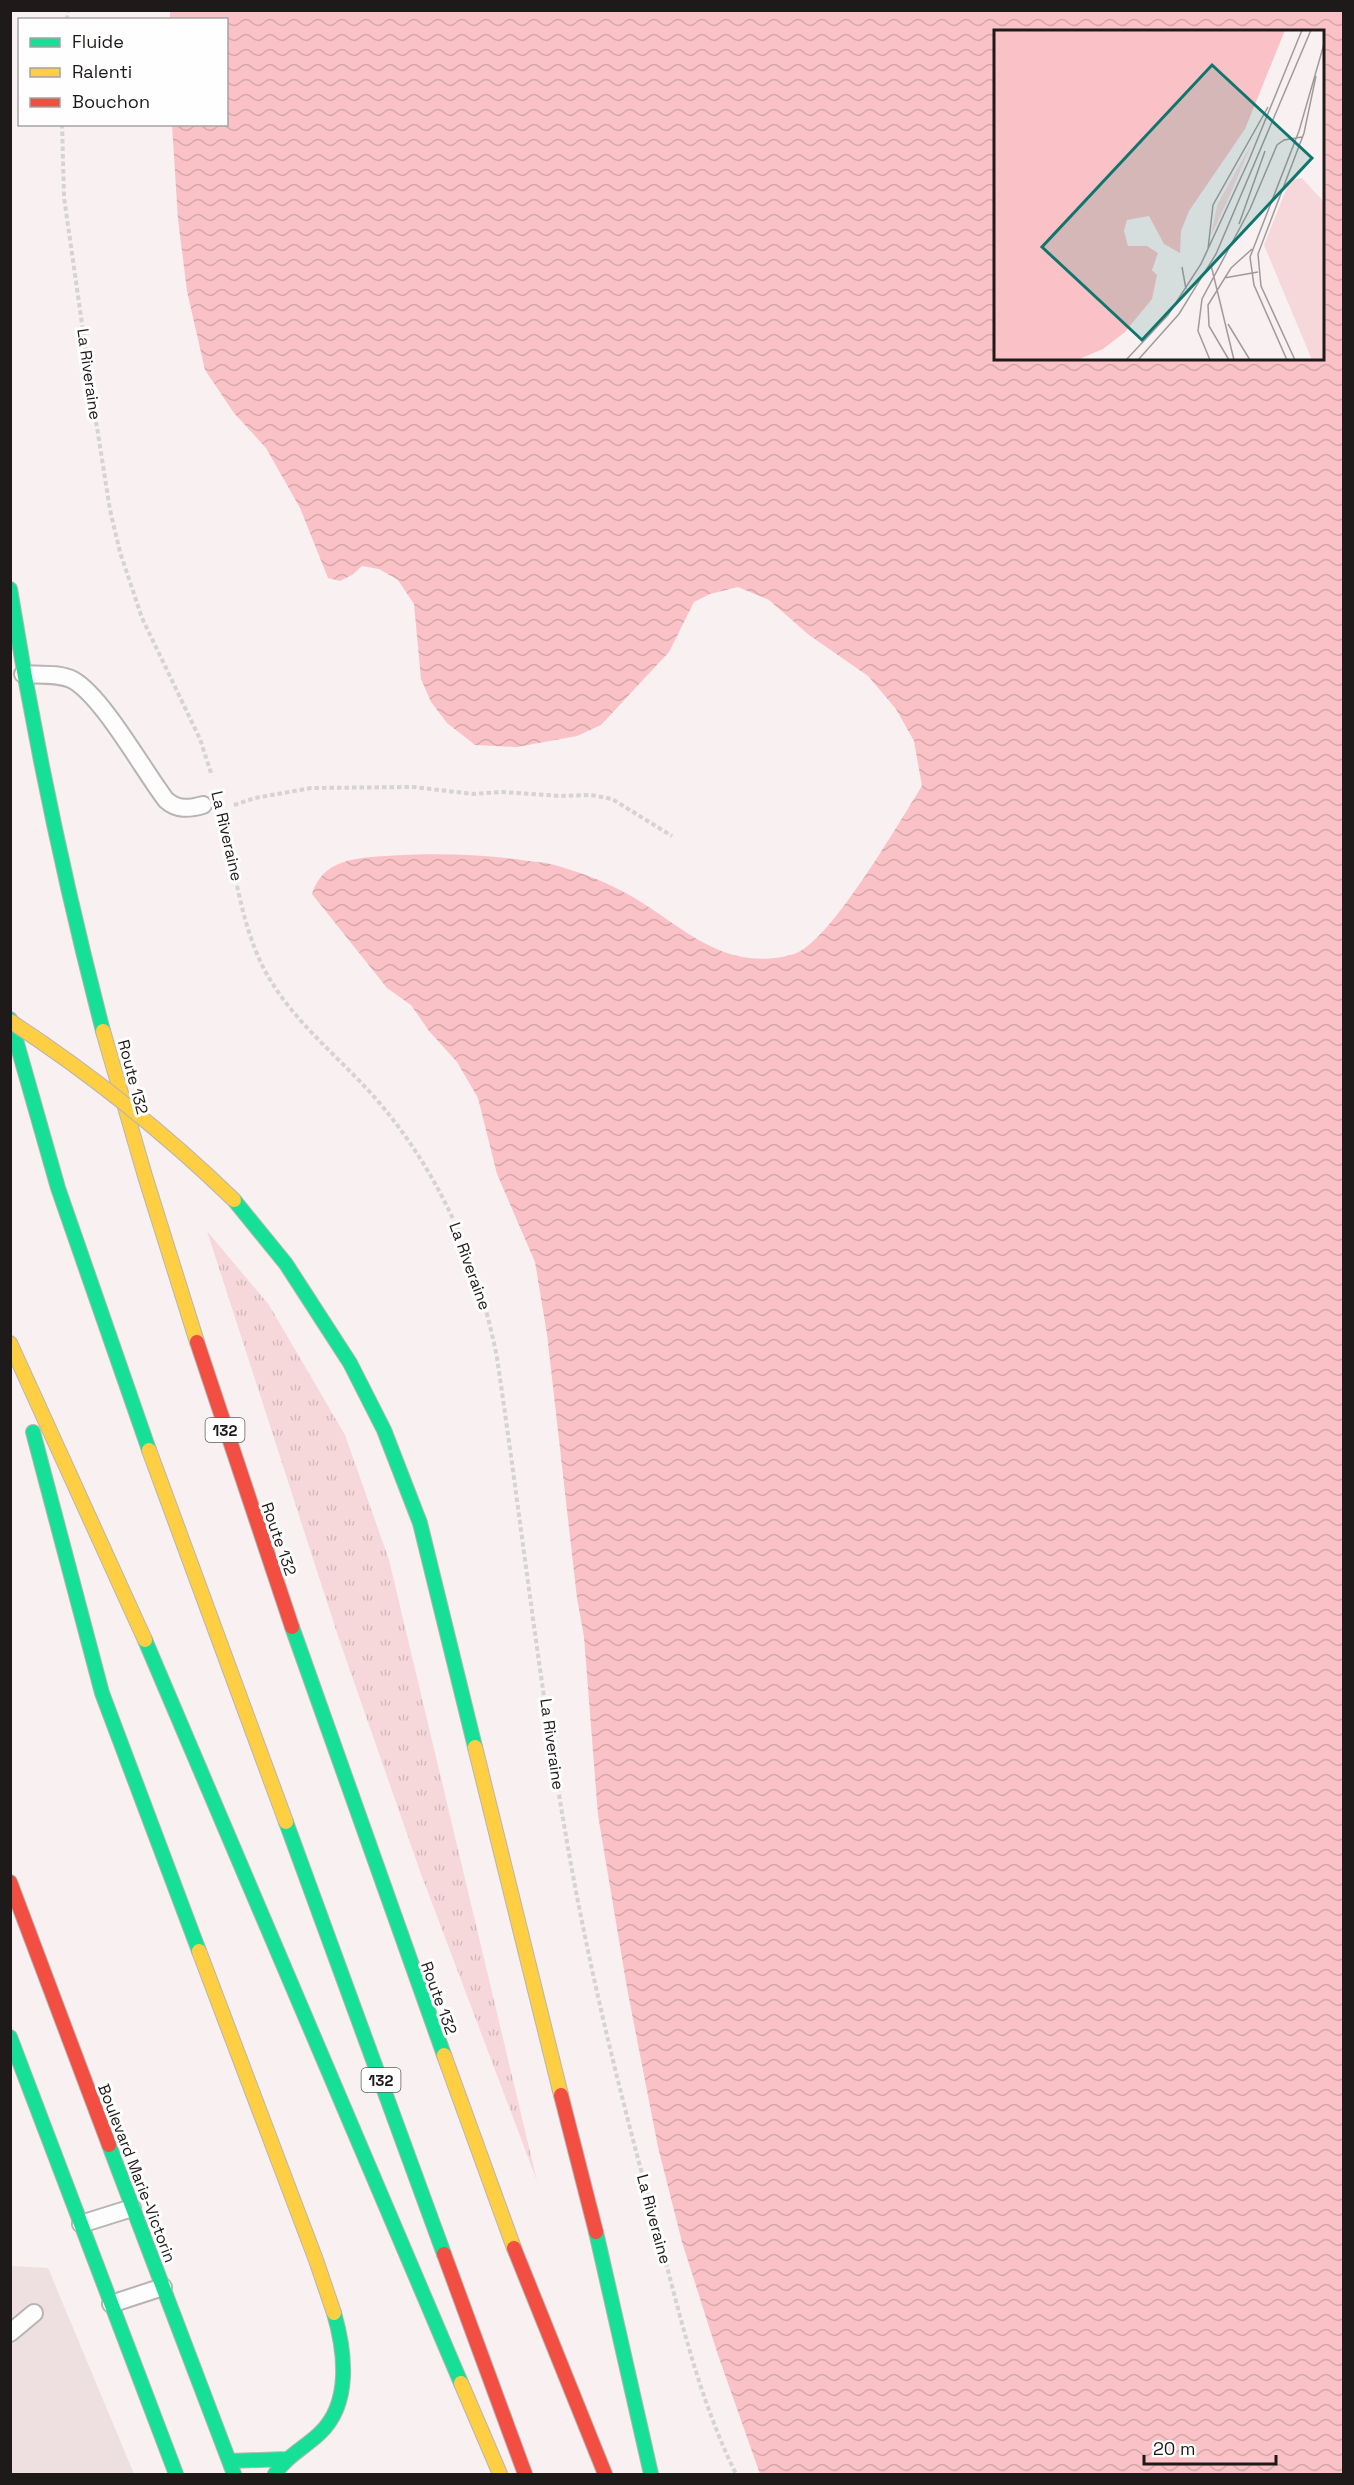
<svg xmlns="http://www.w3.org/2000/svg" width="1354" height="2485" viewBox="0 0 1354 2485" font-family="'Space Grotesk',sans-serif">
<style>
.built{fill:#eedfe0}
.grass{fill:url(#grass-tufts)}
.water{fill:url(#water-waves);fill-rule:evenodd}
.lines{fill:none;stroke-linecap:round;stroke-linejoin:round}
.lane-casing{stroke:#b9b4b4;stroke-width:20}
.fast-casing{stroke:#b9b4b4;stroke-width:16}
.slow-casing{stroke:#b9b4b4;stroke-width:16}
.jam-casing{stroke:#b9b4b4;stroke-width:16}
.path{stroke:#d6d3d3;stroke-width:4;stroke-dasharray:4.5 3;stroke-linecap:butt}
.lane{stroke:#fefdfd;stroke-width:16}
.fast{stroke:#16e098;stroke-width:14}
.slow{stroke:#ffcf43;stroke-width:14}
.jam{stroke:#f24e42;stroke-width:14}
.slow-bridge-casing{stroke:#b9b4b4;stroke-width:16;stroke-linecap:butt}
.slow-bridge{stroke:#ffcf43;stroke-width:14}
.labels{text-anchor:middle;dominant-baseline:central;stroke-width:6;stroke-linejoin:round;paint-order:stroke}
.shield{fill:#fefefe;stroke:#625e5e;stroke-width:1.5}
.shield-label{font-size:15px;font-weight:bold;fill:#1f1a1a}
.street-label{font-size:16px;fill:#1f1a1a;stroke:#fefefe}
.inset-river{fill:none;stroke:#fac2c6;stroke-width:3}
.inset-road{fill:none;stroke:#a19a9b;stroke-width:1.5}
.view{fill:#0f766e;fill-opacity:0.15;stroke:#0f766e;stroke-width:3}
.inset-edge{fill:none;stroke:#1f1a1a;stroke-width:3}
</style>
<defs>
<pattern id="grass-tufts" width="24" height="20" patternUnits="userSpaceOnUse" patternTransform="scale(1.5)"><rect width="24" height="20" fill="#f7d8da"/><path d="M3 7l-1-3M5 7V3M7 7l1-3M15 17l-1-3M17 17v-4M19 17l1-3" fill="none" stroke="#d3b9ba"/></pattern>
<pattern id="water-waves" width="16" height="10" patternUnits="userSpaceOnUse" patternTransform="scale(1.5)"><rect width="16" height="10" fill="#fac2c6"/><path d="M0 5q4-4 8 0t8 0" fill="none" stroke="#d6a6aa"/></pattern>
</defs>
<rect width="100%" height="100%" fill="#f8f0f1"/>
<path class="built" d="M11 2266 48 2268 134 2474H11Z"/>
<path class="grass" d="M207 1231 269 1305 345 1435 389 1560 537 2181 421 1874 338 1636Z"/>
<path class="water" d="M170 11H1343V2474H760L718 2355 682 2242 658 2147 627 1988 598 1815 584 1637 577 1598 547 1334 535 1262 497 1174 478 1098 457 1062 429 1031 411 1005 387 988 312 894C323 859 356 858 386 856 432 853 477 854 522 860 534 862 547 862 558 866 578 872 599 879 618 889 677 918 719 976 794 954 830 943 899 822 922 786L914 741 896 709 868 676 809 635 769 600 738 587 710 594 694 602 669 652 601 725 577 736 517 747 475 745 447 723 431 702 421 679 414 604 398 580 379 569 362 566 352 575 340 581 328 578 300 508 266 448 234 413 205 370 187 291 178 219 172 125 226 124V20L170 19ZM996 32H1322V358H996Z"/>
<g class="lines">
<defs>
<path id="lane" d="M23 674C39 675 59 673 73 680 103 697 143 770 166 800 177 810 189 809 203 805
M81 2224 132 2208
M111 2304 163 2287
M10 2333 34 2313"/>
<path id="fast" d="M10 589C34 738 65 885 103 1031
M10 1019 58 1188 149 1450
M234 1200 286 1264 350 1363 384 1430 420 1523 475 1747
M33 1432 102 1693 199 1951
M292 1627 444 2055
M145 1640 461 2383
M286 1822 444 2254
M10 2037 176 2474
M109 2145 234 2474
M596 2232 651 2474
M230 2461 286 2459
M275 2474C287 2456 304 2448 319 2434 352 2404 345 2351 334 2313"/>
<path id="slow" d="M103 1031 145 1176 197 1342
M10 1343 145 1640
M149 1450 286 1822
M475 1747 561 2095
M199 1951 316 2260 334 2313
M444 2055 514 2248
M461 2383 500 2474"/>
<path id="jam" d="M197 1342 292 1627
M10 1882 109 2145
M561 2095 596 2232
M514 2248 605 2474
M444 2254 525 2474"/>
</defs>
<use href="#lane" class="lane-casing"/>
<use href="#fast" class="fast-casing"/>
<use href="#slow" class="slow-casing"/>
<use href="#jam" class="jam-casing"/>
<path class="path" d="M67 20 68 10
M62 124 64 197 93 402 110 510 120 552 142 618 200 739 212 776
M234 805 255 798 311 788 414 787 473 794 503 792 560 796 591 795 612 799 672 836
M225 827C235 873 242 925 263 967 288 1016 332 1051 369 1091 437 1166 478 1259 497 1358 521 1519 539 1682 567 1842 589 1969 620 2094 654 2218 678 2305 696 2393 736 2474"/>
<use href="#lane" class="lane"/>
<use href="#fast" class="fast"/>
<use href="#slow" class="slow"/>
<use href="#jam" class="jam"/>
<defs>
<path id="slow-bridge" d="M10 1021C91 1074 165 1133 234 1200"/>
</defs>
<use href="#slow-bridge" class="slow-bridge-casing"/>
<use href="#slow-bridge" class="slow-bridge"/>
</g>
<g class="labels">
<g class="shield">
<rect x="205.5" y="1418" width="39" height="24" rx="4.5"/>
<rect x="361.5" y="2068" width="39" height="24" rx="4.5"/>
</g>
<g class="shield-label">
<text x="225" y="1430">132</text>
<text x="381" y="2080">132</text>
</g>
<g class="street-label">
<text transform="translate(89 374) rotate(82)">La Riveraine</text>
<text transform="translate(227 836) rotate(77)">La Riveraine</text>
<text transform="translate(133 1077) rotate(75)">Route 132</text>
<text transform="translate(470 1266) rotate(70)">La Riveraine</text>
<text transform="translate(279 1539) rotate(71)">Route 132</text>
<text transform="translate(552 1744) rotate(82)">La Riveraine</text>
<text transform="translate(439 1998) rotate(70)">Route 132</text>
<text transform="translate(137 2173) rotate(69)">Boulevard Marie-Victorin</text>
<text transform="translate(654 2219) rotate(75)">La Riveraine</text>
</g>
</g>
<g transform="translate(994 30)">
<rect width="330" height="330" fill="#f8f0f1"/>
<path d="M258 113 235 167 217 206 223 175Z" fill="#f7d8da"/>
<path d="M308 148 330 172V330H318L270 215 296 150Z" fill="#f7d8da"/>
<path d="M0 0H291L251 99 195 181 187 201 186 223 170 214 155 186 133 190 130 201 134 216H153L164 223 158 240 163 245 158 269 131 302 109 319 83 330H0Z" fill="#fac2c6"/>
<path class="inset-river" d="M0 130 69 0M0 181 97 0"/>
<path class="inset-road" d="M245 194 271 121M214 219 219 175 274 77M217 235 240 330M188 237 192 259M230 248 264 242M234 294 256 330M132 330 174 285 207 234 255 130 308 0M144 330 185 284 222 224 317 0M216 330 204 301 208 269 256 179 283 115 290 110 308 107M235 330 215 296 214 275 237 238 258 219M293 330 260 255 256 227 305 101 330 14M301 330 267 256 264 224 310 103 322 46"/>
<path class="view" d="M218 35 318 128 148 310 48 217Z"/>
<rect width="330" height="330" class="inset-edge"/>
</g>
<rect width="1354" height="2485" fill="none" stroke="#1f1a1a" stroke-width="24"/>
<rect x="18" y="18" width="210" height="108" fill="#fefefe" stroke="#a5a3a3" stroke-width="1.5"/>
<rect x="30" y="38" width="30" height="9" fill="#16e098" stroke="#a5a3a3" stroke-width="1.5"/>
<text x="72" y="48" font-size="18" fill="#1f1a1a">Fluide</text>
<rect x="30" y="68" width="30" height="9" fill="#ffcf43" stroke="#a5a3a3" stroke-width="1.5"/>
<text x="72" y="78" font-size="18" fill="#1f1a1a">Ralenti</text>
<rect x="30" y="98" width="30" height="9" fill="#f24e42" stroke="#a5a3a3" stroke-width="1.5"/>
<text x="72" y="108" font-size="18" fill="#1f1a1a">Bouchon</text>
<path d="M1144 2455v9h132v-9" fill="none" stroke="#1f1a1a" stroke-width="3"/>
<text x="1153" y="2455" font-size="18" fill="#1f1a1a" stroke="#fefefe" stroke-width="4.5" paint-order="stroke">20 m</text>
</svg>
